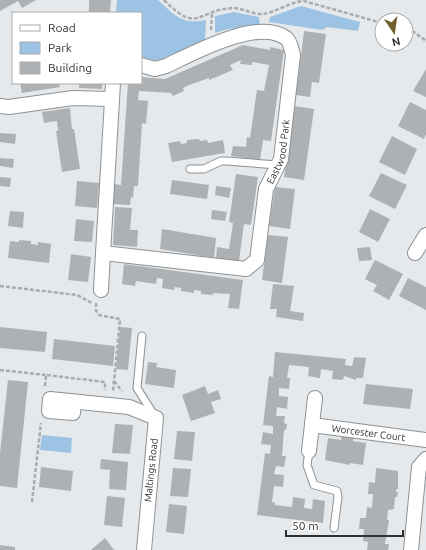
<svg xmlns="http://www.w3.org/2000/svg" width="426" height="550" viewBox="0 0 426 550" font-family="Ubuntu,sans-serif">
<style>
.green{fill:#9cc3e3}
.building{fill:#adb1b3}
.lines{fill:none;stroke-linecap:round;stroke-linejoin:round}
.lane-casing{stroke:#8e9194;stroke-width:9}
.street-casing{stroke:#8e9194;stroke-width:16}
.path{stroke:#a9acae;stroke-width:2.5;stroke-dasharray:4 2;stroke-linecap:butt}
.lane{stroke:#fff;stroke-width:7}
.street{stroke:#fff;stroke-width:14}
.labels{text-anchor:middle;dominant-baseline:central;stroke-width:3;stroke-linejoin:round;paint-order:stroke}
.street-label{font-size:10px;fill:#2f3031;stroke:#fff}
</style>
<rect width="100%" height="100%" fill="#e5e9ec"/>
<path class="green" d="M117 0H158C175 15 181 25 206 20L205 40 158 61 141 57V13H116Z
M301 6 360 22 358 31 327 27 322 30 269 22 270 17Z
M234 12 259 17 260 26 228 29 215 33V16Z
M42 435 72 438 71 453 40 450Z"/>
<path class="building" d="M0 0H36L22 8 18 1 0 11Z
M89 0H111L110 13H89Z
M304 31 326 34 319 83 312 82 310 97 296 95Z
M243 45 270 50V47L284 50 271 141 263 140 260 160 231 156 233 146 246 147 247 137 250 138 257 90 264 91 269 65 252 62V65L240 64 241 60 230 65 233 70 209 80V78L189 85 183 88 184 91 173 96 171 93 139 91 138 100 148 101 146 124 142 123 138 186H134L133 198 131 197 130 205 113 204 114 184 121 185 128 83H141V77L165 79Z
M426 69V97L413 91Z
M20 83H59L60 87 22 93Z
M79 83H102V89L79 88Z
M410 102 426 110V134L424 139 398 126Z
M294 106 314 109 304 180 284 177Z
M70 108 72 129H74L80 169 62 172 56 131H58L57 121 44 123 42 112Z
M0 133 16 134 15 144 0 142Z
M392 136 417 149 405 175 379 162Z
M199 139 200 141 207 140 208 143 223 140 225 153 172 162 168 143 180 141 181 144 187 143V140Z
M0 158 14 159 13 168 0 166Z
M381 173 407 185 395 209 369 196Z
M236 174 258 177 251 225 244 224 239 261 216 259 217 247 229 249 233 223 229 222Z
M0 177 11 178 10 187 0 186Z
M172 180 209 185 207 199 170 194Z
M77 181 99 183 97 208 75 206Z
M216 186 231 188 229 198 215 195Z
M275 187 295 189 290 229 269 226Z
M115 207 132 208 130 230H138L137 247 113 245Z
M370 209 390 219 378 242 359 232Z
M212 210 227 212 225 221 211 219Z
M10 211 24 212 23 228 8 226Z
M76 219 94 221 92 242 74 241Z
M162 229 216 238 214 258 160 249Z
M268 235 288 237 282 283 262 280Z
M19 240 31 241V244L38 245V242L51 244 49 263 8 258 10 241 19 242Z
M370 247 372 260 359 261 357 248Z
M71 254 91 257 88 282 68 280Z
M375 260 403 274 389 300 373 291 377 285 365 279Z
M124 264 243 280 239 309 228 308 230 294 213 293V295L201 294V291L194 290V293L181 291V288L175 287 174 290 162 288 163 279 157 278 156 284 136 281 135 286 122 284Z
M408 278 426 287V310L399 296Z
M273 284 294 286 290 311 304 313 303 321 276 317 277 309H270Z
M0 327 47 332 45 352 0 348Z
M120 327 132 328 128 370 116 369Z
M54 339 115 346 113 366 52 359Z
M275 352 346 359 345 365 352 366 354 357 366 358 363 378H356V380L344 376 343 380 332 379 333 371 321 369 320 378 308 376 309 367 289 365 287 378H290L289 389 279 388V396L288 397 287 409 277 407 276 416H285L284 423 287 424 286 430H284L282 456H286L284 467 276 466 274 474 284 475 283 487 274 486 272 502 275 503V505L292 507 293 497 305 499 304 508 312 509 313 499 325 501 323 523 257 515 265 453 270 454 271 445 261 444 263 432 273 434V426L263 425 269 376 273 377Z
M148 362 157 363 156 367 176 370 174 388 145 384Z
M8 380 28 382 17 488 0 486V453Z
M366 384 413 389 410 409 363 404Z
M205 386 208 394 218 390 221 399 211 402 215 413 191 421 182 395Z
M115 424 133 425 130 454 112 453Z
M177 431 195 432 192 461 174 459Z
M342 435 354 436 353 441 366 443 363 465 350 463V465L325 460 328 438 341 440Z
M101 459 128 462 126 490 109 489 110 470 100 469Z
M41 467 73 471 71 491 39 487Z
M173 468 191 469 188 497 170 496Z
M376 468 398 471V489H396V492H398L397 497H395L394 509 388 510 387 520H389L385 544H389L388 550H367L368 542 363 541 364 529H359L360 518H366L367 507 372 508 373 494H368L369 482 375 483Z
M107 496 125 498 122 527 104 525Z
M169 504 187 506 184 534 166 532Z
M105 538 114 550H91Z
M0 545 15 547V550H0Z"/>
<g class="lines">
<defs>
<path id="lane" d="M190 169H204L221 161H226L278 165
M142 336 137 388 154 415
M309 451 307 465 314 485 337 491 338 497 334 528"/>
<g id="street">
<path id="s1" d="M113 83 103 253 246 269 257 260 266 189 281 159 293 55C291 49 291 42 286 38 258 17 192 54 166 66L155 69 141 65"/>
<path d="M0 106 9 107 73 98 111 99"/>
<path d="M415 253 426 235"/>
<path d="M101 290 103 253"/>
<path d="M74 402 73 413 49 411 50 399 129 407 156 418 144 550"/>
<path id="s2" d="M312 425 426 440"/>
<path d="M309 451 315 398"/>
<path d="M411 550 419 467 426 459"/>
</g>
</defs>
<use href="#lane" class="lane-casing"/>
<use href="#street" class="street-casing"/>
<path class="path" d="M164 0C199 35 196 10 233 8 243 8 253 15 263 14 277 12 289 2 304 1L382 23
M211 30 212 14
M406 30 414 32 426 41
M0 286 77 295 92 303
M96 303V311L99 315 120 319 113 391
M0 370 46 375
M114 381 122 391
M45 386 46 375 105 382V390
M32 502 41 423"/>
<use href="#lane" class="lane"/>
<use href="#street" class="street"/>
</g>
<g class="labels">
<g class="street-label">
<text stroke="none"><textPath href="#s1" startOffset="440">Eastwood Park</textPath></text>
<text stroke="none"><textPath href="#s2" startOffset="57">Worcester Court</textPath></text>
<text transform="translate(151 470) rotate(-84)">Maltings Road</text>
</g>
</g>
<rect x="12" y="12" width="130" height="72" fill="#ffffff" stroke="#acacad"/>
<rect x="20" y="25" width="20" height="6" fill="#ffffff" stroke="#acacad"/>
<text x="48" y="32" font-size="12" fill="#2f3031">Road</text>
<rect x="20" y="42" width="20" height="12" fill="#9cc3e3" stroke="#acacad"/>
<text x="48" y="52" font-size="12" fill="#2f3031">Park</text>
<rect x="20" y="62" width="20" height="12" fill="#adb1b3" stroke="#acacad"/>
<text x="48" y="72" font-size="12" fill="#2f3031">Building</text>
<g transform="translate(394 32) rotate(167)"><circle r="19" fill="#ffffff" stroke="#acacad"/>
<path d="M0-3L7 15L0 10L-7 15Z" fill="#70602e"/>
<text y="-6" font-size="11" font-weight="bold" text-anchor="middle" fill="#2f3031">N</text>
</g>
<path d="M286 530v6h117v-6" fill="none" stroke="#2f3031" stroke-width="2"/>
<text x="292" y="530" font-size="12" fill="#2f3031" stroke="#ffffff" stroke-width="3" paint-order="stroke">50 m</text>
</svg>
